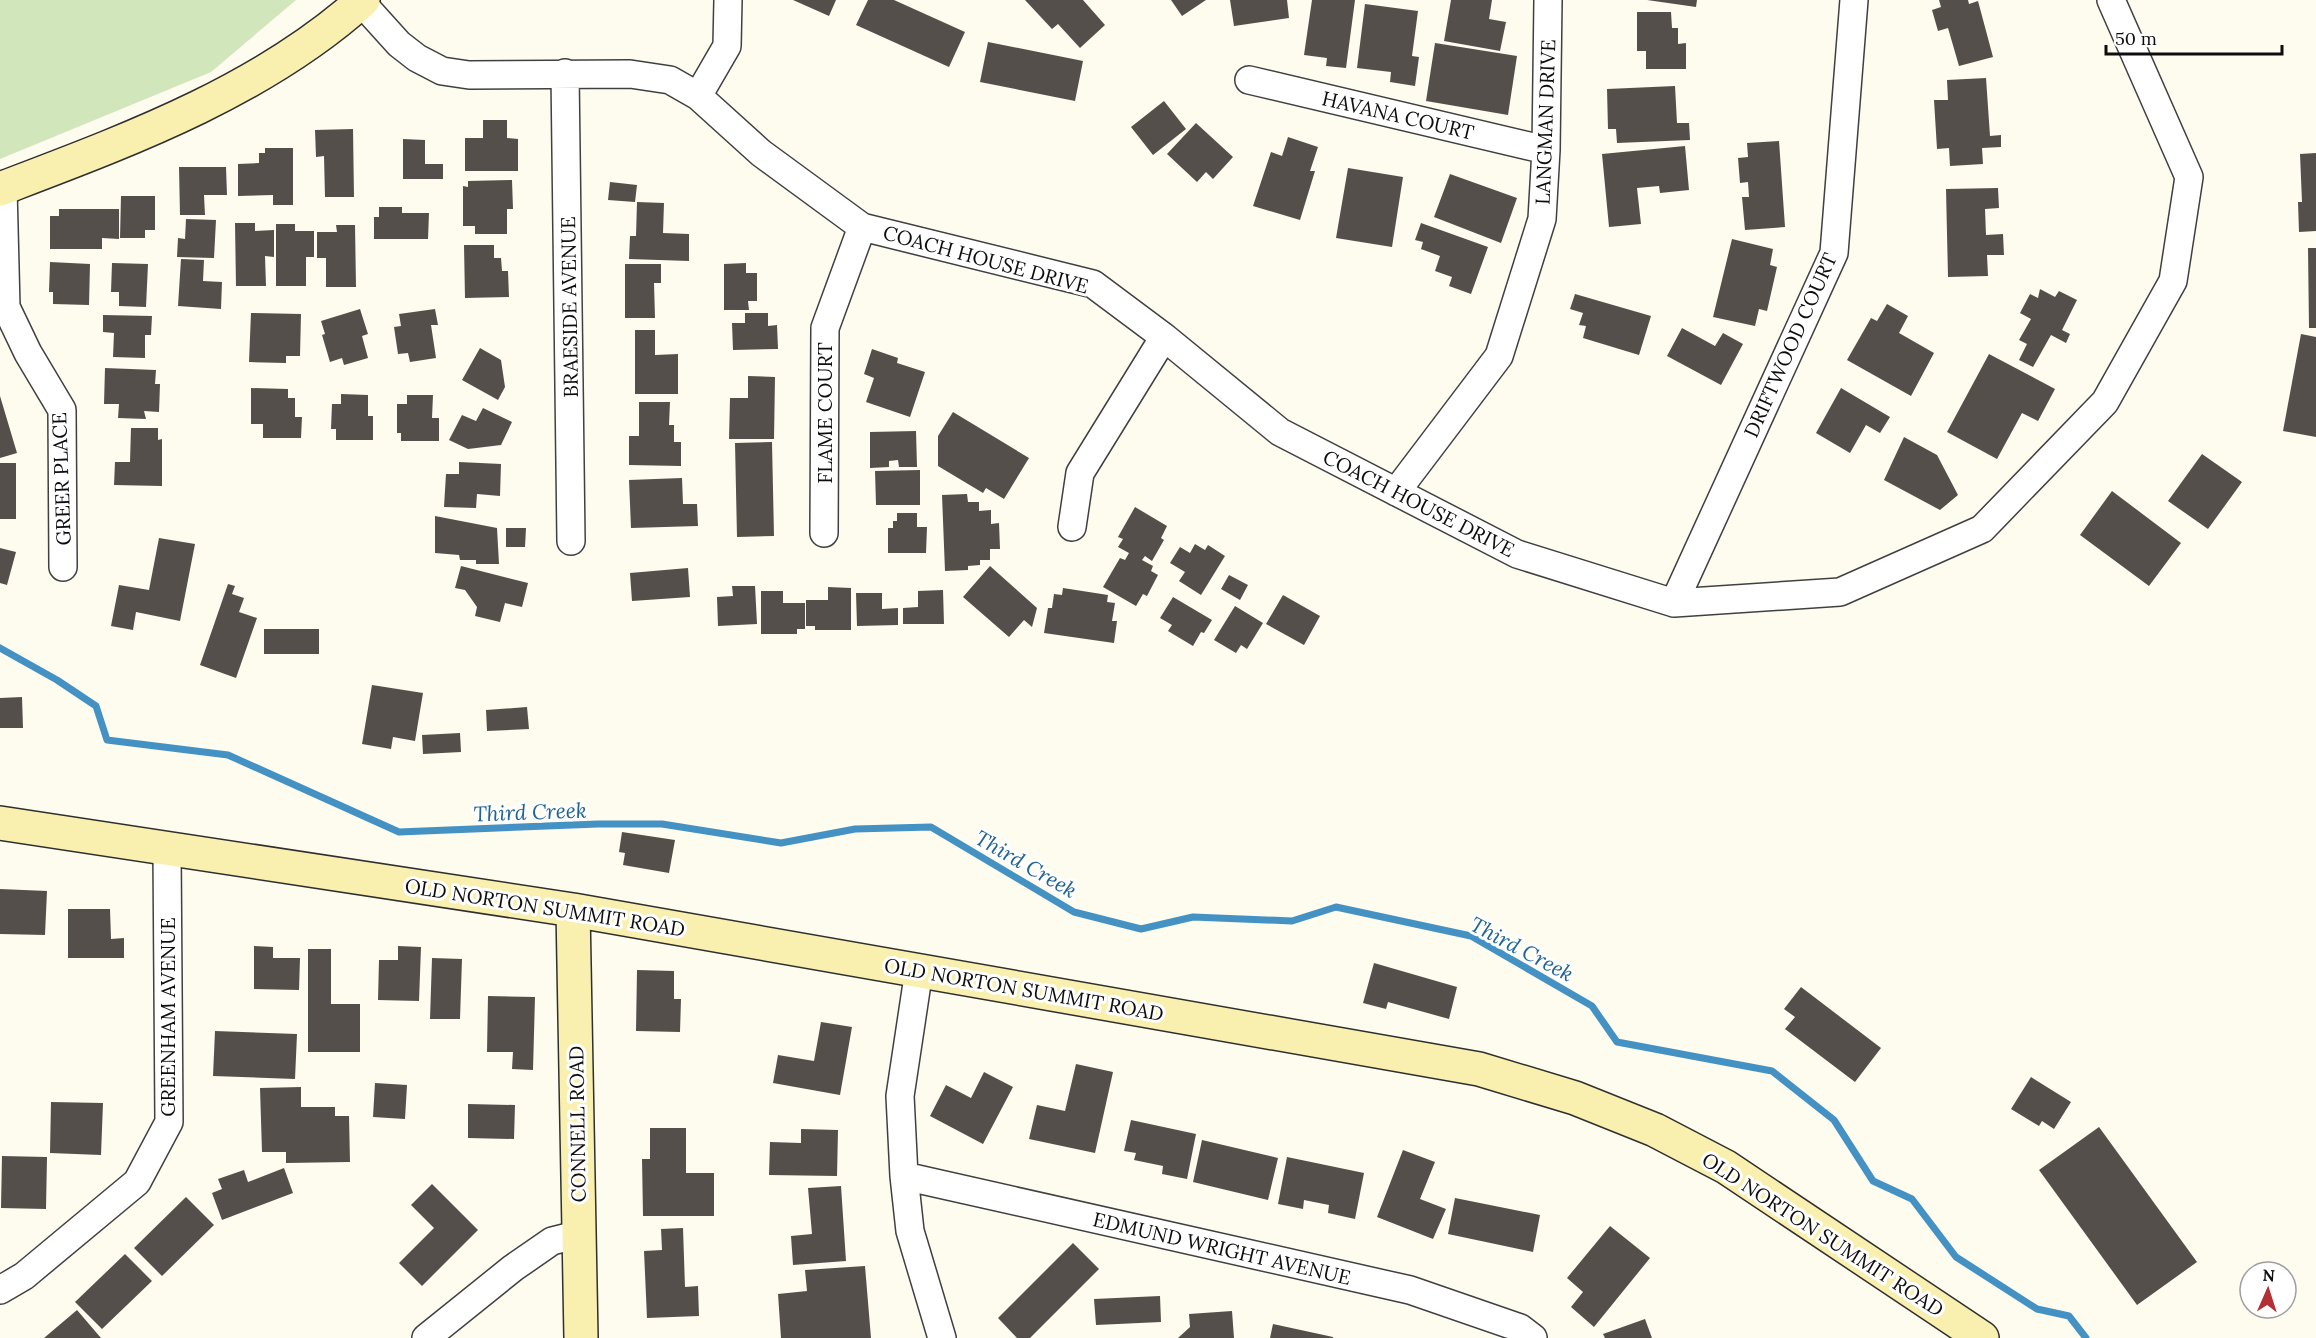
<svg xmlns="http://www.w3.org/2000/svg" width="2316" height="1338" viewBox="0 0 2316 1338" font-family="Lora,serif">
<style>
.green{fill:#d1e6bb}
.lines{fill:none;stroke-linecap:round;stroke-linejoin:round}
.stream{stroke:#4491c3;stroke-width:7}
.building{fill:#554f4b}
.street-casing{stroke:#404040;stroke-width:30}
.secondary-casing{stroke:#2f2f2f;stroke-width:36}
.street{stroke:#fff;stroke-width:27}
.secondary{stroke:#f9f0af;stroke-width:33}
.labels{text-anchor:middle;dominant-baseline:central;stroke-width:6;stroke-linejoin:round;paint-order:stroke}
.street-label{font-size:20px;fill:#0d0d0d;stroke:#fff}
.water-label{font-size:21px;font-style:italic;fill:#206396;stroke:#fff}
</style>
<rect width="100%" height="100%" fill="#fefbef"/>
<path class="green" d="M0 0H296L211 72 0 159Z"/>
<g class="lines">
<path class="stream" d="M0 648 57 680 96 706 107 740 228 755 399 832 598 824H662L781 843 855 829 931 827 1074 912 1141 929 1193 917 1292 921 1336 907 1471 936 1592 1006 1617 1042 1772 1071 1834 1120 1873 1181 1912 1199 1956 1257 2037 1309 2069 1316 2086 1338"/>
</g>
<path class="building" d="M793 0H836L829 16Z
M868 0H894L965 32 949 67 856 25Z
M1025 0H1083L1105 25 1080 48 1058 24 1052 29Z
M1171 0H1206L1182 16Z
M1230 0H1287L1289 18 1234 26Z
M1312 0H1355L1346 68 1326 66 1327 58 1304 55Z
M1451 0H1492L1489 19 1506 22 1500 51 1444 41Z
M1647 0H1697L1696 7Z
M1939 0H1968L1969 4 1978 1 1993 57 1959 66 1948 28 1938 31 1932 10 1941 7Z
M1365 4 1418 11 1412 56 1419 57 1415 86 1390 82 1391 72 1357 68Z
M1637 12H1671L1672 28H1678V44L1686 43V69H1646V51H1637Z
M988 42 1083 61 1075 101 980 82Z
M1435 43 1517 56 1508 115 1426 101Z
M1986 78 1990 136 2001 135V147L1982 148 1983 164 1950 166 1949 148 1937 149 1934 100H1948L1947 80Z
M1675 86 1677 123H1689L1690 140 1617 143 1616 129H1608L1607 89Z
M1164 101 1186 129 1153 155 1131 127Z
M483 120H507V138L518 139V171H465V138H483Z
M1196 123 1233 157 1213 179 1206 172 1197 182 1167 154Z
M353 129 354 197H325L324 156 316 157 315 130Z
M1288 137 1318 147 1310 171H1315L1300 220 1253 206 1271 152 1282 156Z
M403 139 425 140V164H443V179H403Z
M1779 141 1785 227 1745 230 1742 197H1749L1748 182 1740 183 1738 158 1748 157 1747 143Z
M1685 146 1689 190 1660 193 1659 186 1637 188 1641 224 1609 227 1602 154Z
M265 148H293V205H273V195L238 196V164L259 163V153H265Z
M2316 153V231L2299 232 2298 202H2302L2300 154Z
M179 167H226L227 195H204L205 215H180Z
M1348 168 1403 177 1392 247 1336 238Z
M1450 174 1517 198 1501 243 1434 217Z
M512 180 513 209H507V234H475V226H463V186L468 187V181Z
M610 182 637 185 635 202 608 200Z
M1998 188 1999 208 1985 209 1986 235 2003 234 2004 255H1987L1988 276 1948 277 1946 189Z
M121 196H155V230H145V238H120Z
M637 202 664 203 663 233 689 234V261L629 259 630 236H636Z
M379 207H402V213H429L428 239H374V217H379Z
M59 209H119V239L102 238V249H50V216H59Z
M186 219 216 220 214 258 177 257 178 238 185 239Z
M235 223H255V231L274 230V257L265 256 266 286H236Z
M1421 223 1488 247 1471 294 1449 286 1452 277 1435 271 1440 256 1421 249 1423 242 1415 240Z
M276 224H295V231H314V257H306V286H276Z
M336 225H355L356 287H326V258H317V232H337Z
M1732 239 1773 249 1770 265 1777 267 1767 311 1759 309 1755 326 1713 317Z
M464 245H494V258H501L502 271H508L509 297 465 298Z
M2308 248H2316V328H2309Z
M181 259 204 260 203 281 222 282 221 309 178 306Z
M50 262 90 264 89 305 53 304V292H49Z
M112 263 148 264 146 307 119 306V292H111Z
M746 263V273H757V301H748L749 310H724V264Z
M625 264H661V283H654L655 318H625Z
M2040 289 2055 297 2059 291 2077 300 2062 330 2070 334 2066 343 2051 335 2033 367 2019 360 2027 344 2019 340 2031 319 2020 313 2030 294 2038 298Z
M1575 294 1651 316 1639 355 1583 338 1586 326 1579 325 1583 313 1570 309Z
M1887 304 1908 316 1899 333 1934 353 1911 396 1847 360 1871 318 1877 321Z
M360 309 368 334 362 336 368 358 344 365 342 358 330 362 322 335 325 334 321 321Z
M435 309 438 325H431L436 358 410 362 408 353 398 354 394 327 401 326 399 314Z
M251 313 301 314 300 356H286V363L249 362Z
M745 313H768V326L777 325 778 349 733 350 732 323H745Z
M103 315 152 316 151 335H145V358L113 357 114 333 103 332Z
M1682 328 1715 346 1723 333 1743 344 1721 385 1667 356Z
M635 330H655V355L678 354V394H635Z
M2301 334 2316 337V437L2283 431Z
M480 348 501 360 505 387 498 400 462 380Z
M872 349 898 358 897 363 925 372 910 417 866 402 874 378 864 374Z
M1989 354 2055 389 2038 421 2022 413 1997 459 1947 432Z
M105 368 156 370 155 384H160L159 412 144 411 146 419 118 418 119 404H104Z
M748 376 775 377 774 439H729L730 398H748Z
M251 388 288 389V398H295V417H302L301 438H263V424H251Z
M1841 388 1890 417 1880 433 1866 425 1850 453 1816 433Z
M341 394 368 395V416H373V440H336V429H331L332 404H341Z
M407 395H433L432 418H439V441H401V433H397V404H407Z
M0 396 17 453 0 458Z
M639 402H670L669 425H674V442H681V466L629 465V436H639Z
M483 408 512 422 501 445 468 449 449 440 462 415 476 421Z
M953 412 1029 458 1004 499 986 488 983 493 938 466V436Z
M131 428H158V440L162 439V486L114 485 115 462H130Z
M916 431 917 467H899L898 460 889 461V467L870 468V432Z
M1904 437 1937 455 1958 495 1940 510 1884 480Z
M772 442 774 536 737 537 735 443Z
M2202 454 2242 482 2208 529 2168 501Z
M459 462 501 464 500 496 477 494 476 508 444 507 446 474H459Z
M0 463H16V519H0Z
M920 470V505H876L875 471Z
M682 478 683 504H697L698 526 631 528 629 480Z
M2112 491 2181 543 2149 586 2080 535Z
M967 494 968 502H979V511L991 510V524L999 523 1000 549H990V560H980V565L968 566V570L945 571 942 495Z
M1135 507 1167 526 1161 538 1164 540 1152 561 1145 556 1142 560 1153 566 1151 571 1158 575 1147 596 1143 594 1136 606 1103 587 1120 558 1125 560 1129 553 1118 547 1123 539 1118 537Z
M897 513H917V527H927L926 553H888V528H893V521H897Z
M435 516 497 528 499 564H476V560H460L459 555 435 553Z
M506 528H526L525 547H506Z
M159 538 195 544 180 621 136 612 133 630 111 626 119 585 149 590Z
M1195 544 1205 550 1208 545 1225 556 1201 595 1179 581 1185 572 1170 563 1180 547 1190 553Z
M0 548 16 552 7 585 0 583Z
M461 566 528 583 522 607 505 603 500 622 475 616 477 607 465 590 455 588Z
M990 566 1037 608 1032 627 1024 620 1009 637 963 597Z
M688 568 690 597 632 601 630 573Z
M1229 575 1248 585 1240 600 1221 589Z
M228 584 235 586 232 594 244 598 239 612 257 618 236 678 200 665Z
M732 586H755L757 624 718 626 717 597 733 596Z
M828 587 851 588V630H815V626H806V600H828Z
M1063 588 1108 595 1107 602 1115 603 1112 621H1117L1114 643 1044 633 1048 608H1052L1054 594 1062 595Z
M943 590 944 624H903V608L918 607V591Z
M761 591H783V603H805V629H797V634H761Z
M856 593H882V609L898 608V625L857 626Z
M1283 595 1320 616 1304 645 1266 624Z
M1173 597 1212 620 1204 633 1201 632 1193 646 1168 631 1172 625 1160 618Z
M1235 606 1263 623 1247 649 1241 645 1236 653 1214 640Z
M264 629H319V654H264Z
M372 685 423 693 415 741 393 737 391 749 362 744Z
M22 697 23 728H0V698Z
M527 707 529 729 487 731 486 710Z
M460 733 461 752 423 754 422 735Z
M622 832 675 840 669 873 623 865 625 853 619 852Z
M0 889 47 891 45 935 0 934Z
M68 909H110L111 939 124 938V958H68Z
M254 946 273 947V958H300L299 990 254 989Z
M398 946 421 947 419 1001 378 1000 379 960H398Z
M308 949H331V1004H360V1052H308Z
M432 958 462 959 460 1019H430Z
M1374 963 1457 987 1449 1019 1388 1002 1386 1009 1363 1003Z
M637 970 674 971V999H681L680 1032 636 1031Z
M1801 987 1881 1048 1855 1082 1785 1029 1795 1017 1784 1009Z
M488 996 535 997 533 1070 512 1069 513 1052H487Z
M821 1022 852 1027 840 1095 773 1083 778 1055 814 1061Z
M215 1031 297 1034 295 1079 213 1076Z
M1076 1064 1113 1072 1095 1153 1029 1139 1037 1105 1065 1111Z
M984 1072 1013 1087 983 1144 930 1116 946 1085 971 1098Z
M2031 1077 2071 1102 2054 1129 2042 1121 2039 1126 2011 1109Z
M375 1083 407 1085 405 1119 373 1117Z
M301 1087V1107H335V1116H349L350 1162 286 1163V1152H262L260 1088Z
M51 1102 103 1103 101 1155 50 1153Z
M468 1104 515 1105 514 1139 468 1138Z
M1131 1120 1196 1134 1187 1179 1162 1174 1163 1166 1134 1160 1136 1153 1124 1151Z
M2099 1127 2197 1262 2137 1305 2039 1170Z
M650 1128H686V1173H714V1216H643L642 1159H650Z
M801 1129 838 1130 837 1176 769 1175 770 1142 801 1143Z
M1202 1140 1278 1158 1268 1200 1193 1182Z
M1403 1150 1435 1162 1420 1199 1446 1209 1433 1239 1377 1217Z
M2 1156 47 1157 46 1209 1 1208Z
M1287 1157 1364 1173 1355 1219 1328 1213 1329 1205 1304 1200 1303 1209 1278 1204Z
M284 1168 293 1193 222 1220 212 1193 222 1189 218 1179 244 1170 248 1182Z
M432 1184 478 1230 422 1286 399 1263 434 1228 411 1205Z
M841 1186 846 1261 793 1265 791 1236 812 1234 808 1188Z
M186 1197 214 1225 162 1276 134 1248Z
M1455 1198 1540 1215 1533 1252 1448 1234Z
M1610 1226 1650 1258 1594 1327 1571 1307 1583 1292 1567 1278Z
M683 1228 685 1287 698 1286 699 1316 647 1318 644 1251 662 1250 661 1229Z
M1073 1243 1099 1269 1030 1338H1017L998 1318Z
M125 1254 152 1281 102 1329 75 1302Z
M865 1266 871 1338H781L778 1294 807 1291 805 1270Z
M1160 1296 1161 1322 1096 1325 1094 1299Z
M77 1310 101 1338H44Z
M1232 1311 1234 1338H1178L1190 1327 1189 1314Z
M1645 1319 1652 1338H1605L1603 1334Z
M1273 1324 1333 1337V1338H1270Z"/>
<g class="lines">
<defs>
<path id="street" d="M361 2 399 44 417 58 442 71 469 75 630 74 670 80 698 96 761 153 862 227 1093 284 1164 337 1280 432 1517 554 1674 603 1840 592 1982 529 2105 402 2173 281 2189 177 2111 0
M565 73 571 541
M1249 80 1546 150
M698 96 727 46 728 0
M3 188 6 307 28 353 62 410 63 567
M1396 492 1499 356 1542 219 1546 150 1548 0
M1072 527 1080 473 1164 337
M824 533 825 328 862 227
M1674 603 1834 253 1854 0
M919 970 900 1096 904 1176 910 1231 942 1338
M904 1176 1410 1290 1520 1328 1533 1338
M0 1290 24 1276 137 1182 169 1122 167 850
M426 1338 513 1268 552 1241 580 1234"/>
<path id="secondary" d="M0 189C126 141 261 92 363 0
M0 823 573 910 1479 1069 1575 1098 1655 1130 1726 1167 1982 1338
M573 910 581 1338"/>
</defs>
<use href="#street" class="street-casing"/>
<use href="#secondary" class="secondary-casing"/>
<use href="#street" class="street"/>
<use href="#secondary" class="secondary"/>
</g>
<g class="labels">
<g class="street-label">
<text transform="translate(1398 115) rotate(13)">HAVANA COURT</text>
<text transform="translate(1545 122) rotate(-88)">LANGMAN DRIVE</text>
<text transform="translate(986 259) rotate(15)">COACH HOUSE DRIVE</text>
<text transform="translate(569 307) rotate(-91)">BRAESIDE AVENUE</text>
<text transform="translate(1790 345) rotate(-66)">DRIFTWOOD COURT</text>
<text transform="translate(824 413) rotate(-90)">FLAME COURT</text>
<text transform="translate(61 479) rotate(-92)">GREER PLACE</text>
<text transform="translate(1419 503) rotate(27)">COACH HOUSE DRIVE</text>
<text transform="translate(545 907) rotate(9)">OLD NORTON SUMMIT ROAD</text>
<text transform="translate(1024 989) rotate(10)">OLD NORTON SUMMIT ROAD</text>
<text transform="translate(167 1017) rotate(-90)">GREENHAM AVENUE</text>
<text transform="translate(577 1124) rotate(-91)">CONNELL ROAD</text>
<text transform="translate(1823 1234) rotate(33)">OLD NORTON SUMMIT ROAD</text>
<text transform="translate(1222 1248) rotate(13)">EDMUND WRIGHT AVENUE</text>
</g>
<g class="water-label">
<text transform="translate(530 812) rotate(-2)">Third Creek</text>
<text transform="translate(1026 864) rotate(30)">Third Creek</text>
<text transform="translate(1522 949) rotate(28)">Third Creek</text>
</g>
</g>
<g transform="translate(2268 1290) rotate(3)"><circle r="28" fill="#ffffff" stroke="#9e9e9e" stroke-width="1.5"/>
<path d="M0-4.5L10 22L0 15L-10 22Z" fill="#b33037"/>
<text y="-9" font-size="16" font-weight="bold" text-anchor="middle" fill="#0d0d0d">N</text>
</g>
<path d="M2106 45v9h176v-9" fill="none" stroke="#0d0d0d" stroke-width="3"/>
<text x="2115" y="45" font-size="18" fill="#0d0d0d" stroke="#ffffff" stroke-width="4.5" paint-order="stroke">50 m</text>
</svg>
